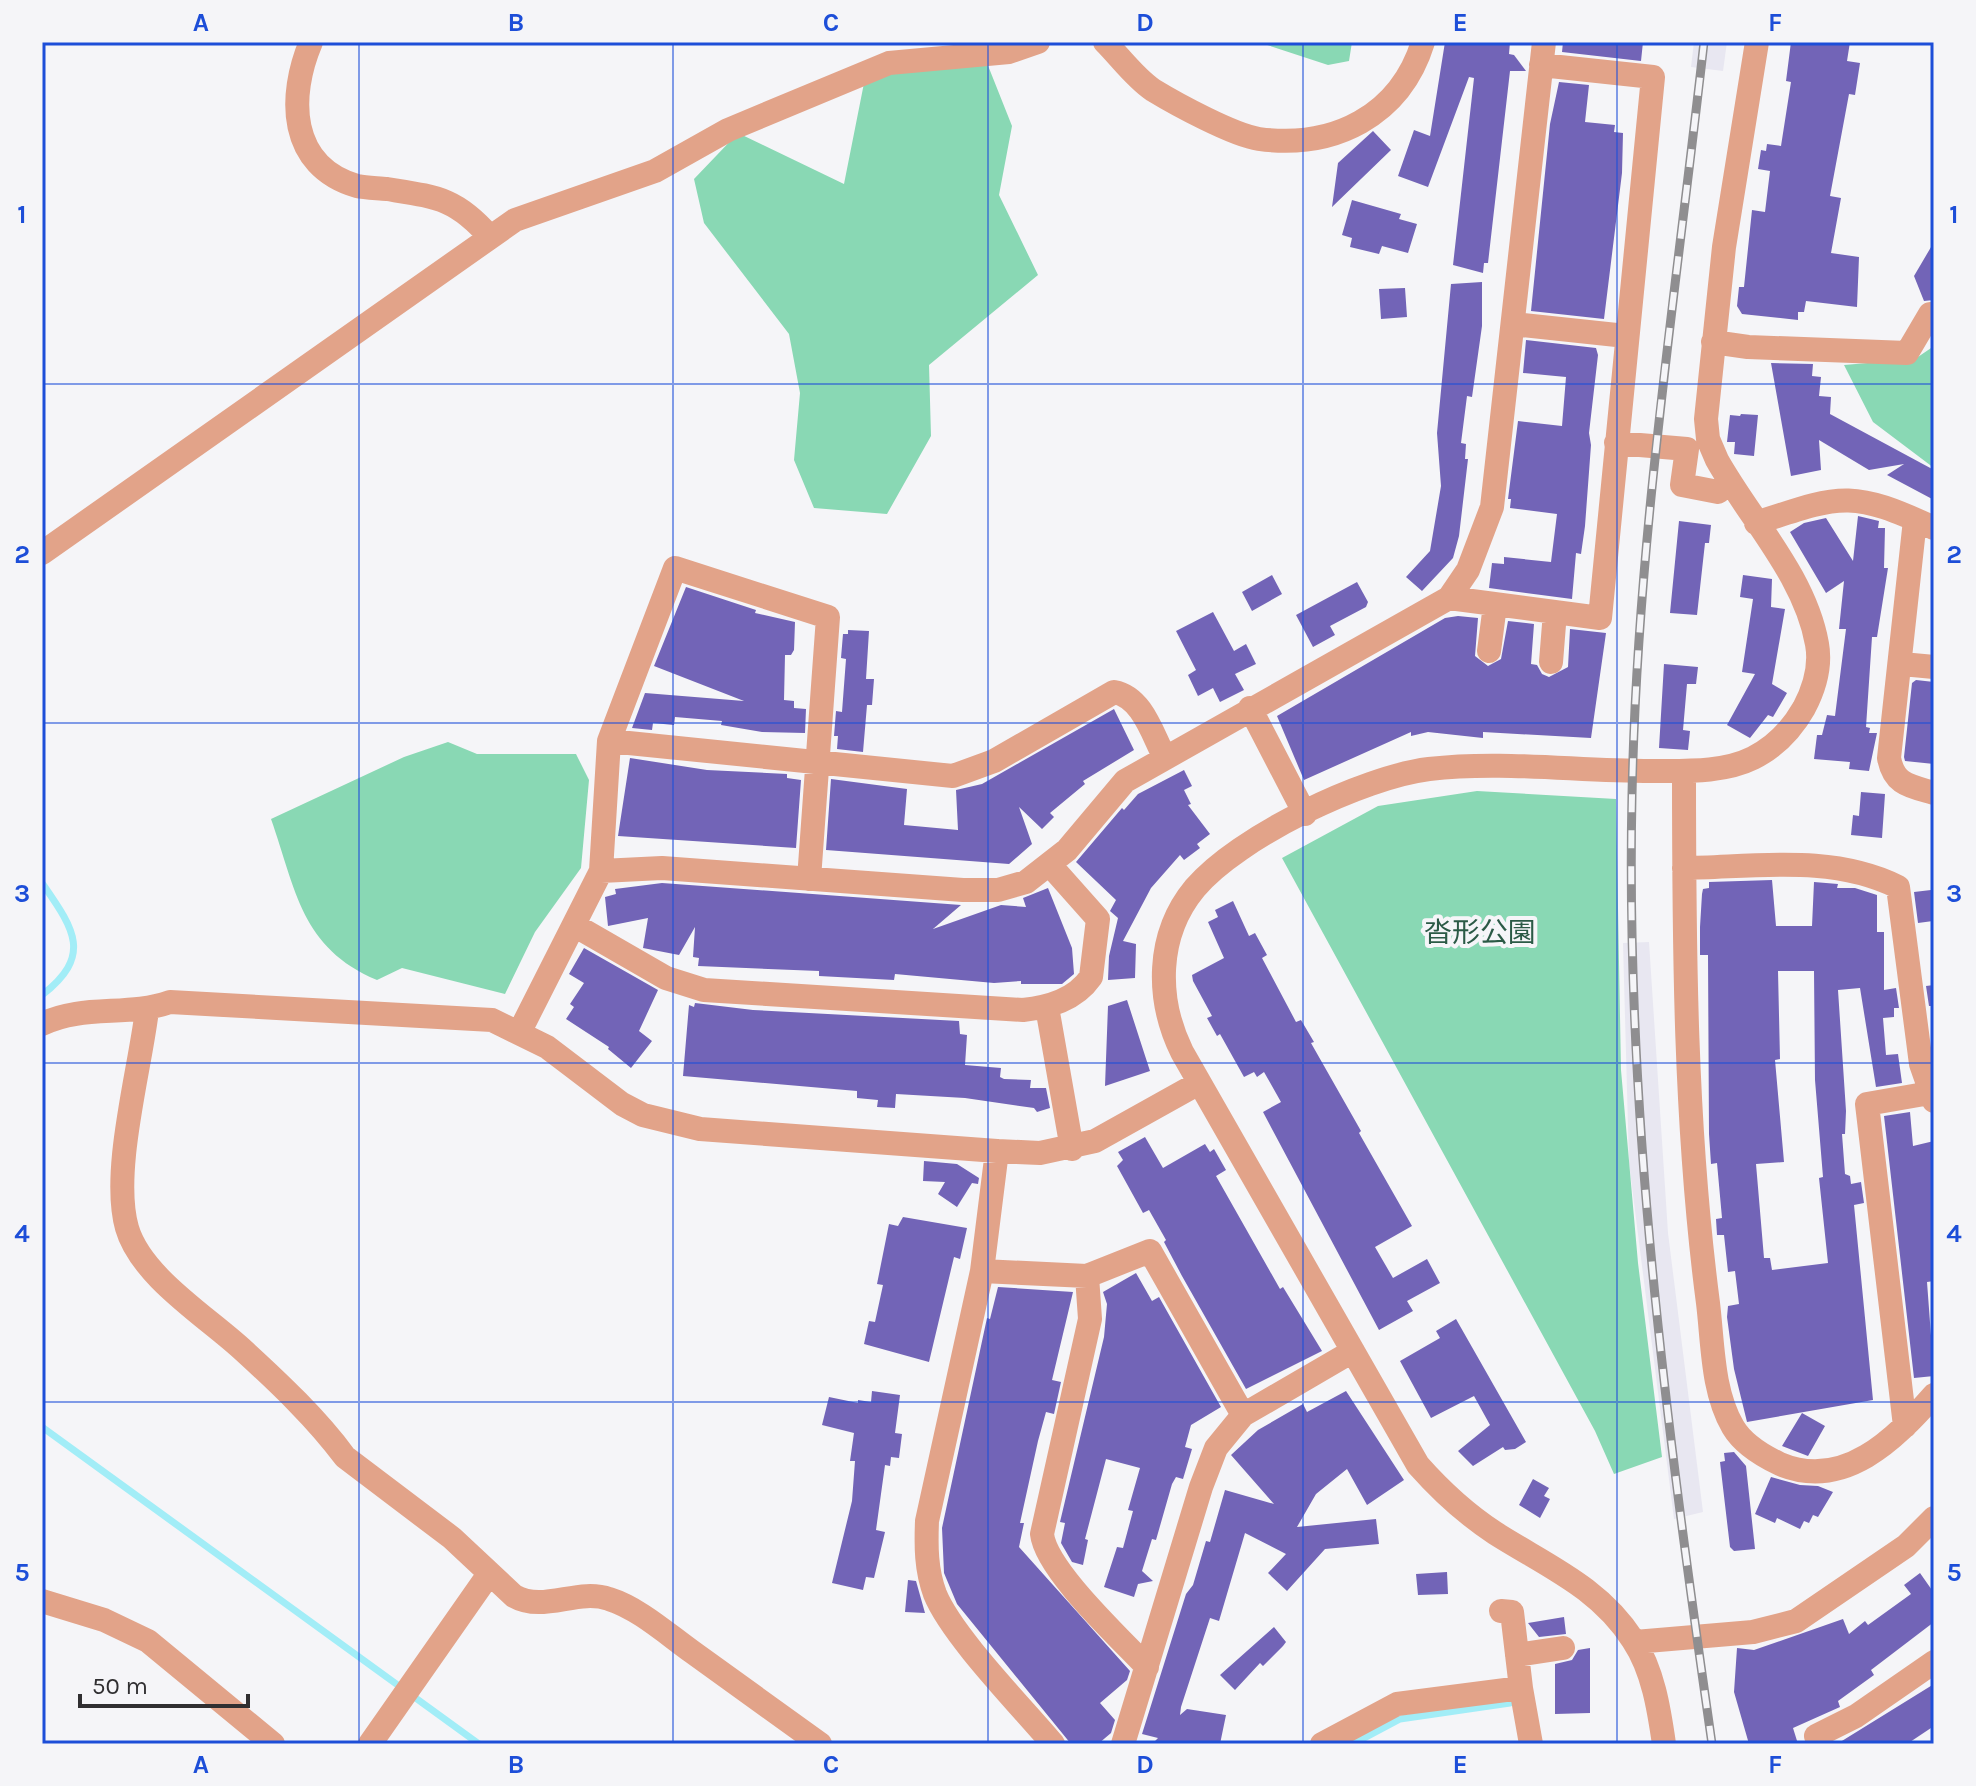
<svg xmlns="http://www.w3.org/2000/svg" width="1976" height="1786" viewBox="0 0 1976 1786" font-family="Karla,'Noto Sans JP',sans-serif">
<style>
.built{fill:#e8e7f1}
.green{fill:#89d8b4}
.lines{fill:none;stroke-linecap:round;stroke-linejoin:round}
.stream{stroke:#a2edf7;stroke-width:7}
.building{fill:#7264b7;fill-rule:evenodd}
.minor{stroke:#e2a389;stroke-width:24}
.rail-casing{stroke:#8f8e90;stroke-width:9}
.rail{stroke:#f5f5f8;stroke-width:6;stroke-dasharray:18;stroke-linecap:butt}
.grid{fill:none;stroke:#1d4ed8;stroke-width:2;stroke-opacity:0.55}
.labels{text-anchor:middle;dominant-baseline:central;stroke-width:8;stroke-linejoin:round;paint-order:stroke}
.park-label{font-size:28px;fill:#2b5a46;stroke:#f5f5f8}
.neatline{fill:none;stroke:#1d4ed8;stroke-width:3}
.grid-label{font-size:26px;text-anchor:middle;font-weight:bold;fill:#1d4ed8}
</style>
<rect width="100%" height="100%" fill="#f5f5f8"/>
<path class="built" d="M1694 42H1727L1723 71 1691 67Z
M1649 942 1668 1233 1703 1512 1674 1519 1629 1163 1623 943Z"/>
<path class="green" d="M1258 42H1352L1349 61 1328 65Z
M985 58 1012 126 999 195 1038 275 929 365 931 436 887 514 814 508 794 460 800 393 789 334 704 223 694 179 738 133 844 184 866 73Z
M1934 346V468L1873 422 1844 365 1915 359Z
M448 742 477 754H576L589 780 581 868 535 932 505 994 402 968 377 980C301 948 296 890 271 819L404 757Z
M1477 791 1616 799 1621 1070 1638 1263 1662 1457 1614 1474 1595 1431 1282 858 1378 806Z"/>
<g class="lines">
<path class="stream" d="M42 883C73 928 94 955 42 995
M42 1427 479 1744
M1353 1744 1400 1719 1510 1703"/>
</g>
<path class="building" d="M1445 42H1510L1509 54 1514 55 1526 71H1510L1488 263H1484L1483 273 1453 265 1474 78 1469 77 1428 187 1398 176 1414 130 1430 136Z
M1563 42H1643L1641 61 1562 52Z
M1791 42H1850L1847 61 1860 63 1855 95 1849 94 1830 196 1841 198 1831 253 1859 257 1857 307 1806 301 1804 312H1798V320L1742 314 1737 306 1739 287H1744L1752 210 1765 212 1770 171 1758 169 1761 150 1766 151 1767 144 1781 146 1791 82 1786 81Z
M1559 82 1589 85 1585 122 1615 125 1614 132 1623 133 1622 173 1604 319 1531 311 1550 124Z
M1373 131 1391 150 1332 207 1338 163Z
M1352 200 1401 214 1399 219 1417 224 1408 253 1382 246 1379 254 1350 247 1352 238 1342 235Z
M1934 242V300L1924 301 1914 276Z
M1482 282V326L1472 397 1467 396 1461 443 1466 444 1465 459H1468L1459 536 1453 558 1422 591 1406 577 1430 551 1441 486 1437 433 1451 284Z
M1405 288 1407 317 1381 319 1379 289Z
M1526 340 1596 348 1598 355 1589 433 1591 445 1585 526 1581 554 1576 553 1572 599 1489 588 1492 563 1504 564V557L1551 562 1557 514 1510 508 1511 499H1508L1518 421 1562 426 1566 377 1523 373Z
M1771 363 1813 364 1812 376 1821 377 1819 396 1831 397 1830 414 1934 470V500L1887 475 1904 464 1869 470 1819 440 1821 470 1791 476Z
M1741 414 1758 415 1754 456 1734 454 1735 442H1727L1730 415 1740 416Z
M1858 516 1879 521 1878 528H1885L1884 568H1888L1877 637H1872L1866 727 1870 728 1869 733H1877L1869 771 1849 769 1850 762 1814 759 1817 735H1822L1827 715 1835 716 1846 629H1839L1844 581 1826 593 1790 532 1804 523 1826 518 1853 561Z
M1679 521 1711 525 1709 543H1705L1697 615 1670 613Z
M1272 575 1282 594 1252 611 1242 592Z
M1743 575 1772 579 1771 607 1785 609 1772 684 1787 693 1773 717 1768 715 1750 738 1727 725 1755 674 1742 672 1753 599 1740 597Z
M1357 582 1368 602 1366 607 1330 626 1335 635 1313 647 1296 615Z
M686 587 756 610 755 613 795 622 794 650 791 655H785L784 700 794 701V708L806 709 805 733 762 732 721 725 722 721 675 717 674 725 653 723 652 730 632 728 645 693 744 701 654 666Z
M1213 612 1234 651 1246 644 1256 664 1235 674 1244 690 1220 702 1213 688 1198 696 1188 675 1196 670 1176 631Z
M1458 616 1478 618 1475 656 1488 666 1501 659 1508 621 1534 624 1531 664 1537 665 1542 674 1549 677 1568 667 1570 629 1606 633 1591 738 1483 732V738L1428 732 1411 736V732L1304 780 1277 716 1445 618Z
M848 630 869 631 866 679H874L872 705H867L863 752 837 749 838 736H834L836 711 842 712 846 659 841 658 843 634H848Z
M1664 664 1698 667 1696 684H1687L1683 730 1690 731 1688 750 1659 748Z
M1916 680 1934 682V764L1905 761 1904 757 1912 683Z
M1114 709 1134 750 1083 781 1085 784 1050 813 1054 817 1042 829 1019 807 1032 844 1009 864 826 850 831 779 907 789 904 825 958 830 956 790 982 784Z
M630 758 707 770 787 774V778L801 780 796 848 618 836Z
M1184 770 1192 786 1184 790 1191 804 1188 805 1210 834 1197 844 1200 848 1184 860 1180 855 1151 888 1123 941 1136 944 1135 978 1108 980 1109 956 1118 918 1110 911 1116 900 1076 862 1122 808 1124 810 1138 794Z
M1861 792 1885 794 1882 838 1851 835 1853 815 1859 816Z
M1772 880 1776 926H1812L1814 882 1838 884 1837 888H1855L1877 895V932H1884V990L1896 988 1899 1008H1894V1017L1883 1018 1886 1055 1898 1054 1902 1083 1876 1087 1860 988 1838 990 1846 1111 1845 1134H1842L1845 1174 1850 1176 1851 1184 1861 1182 1864 1203 1854 1205 1873 1400 1747 1422 1734 1369 1727 1317 1728 1306 1739 1304 1735 1271 1728 1272 1724 1235H1717L1716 1219 1722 1218 1717 1163 1711 1164 1709 1134 1708 955H1700V927L1702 894 1703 889 1709 888V882ZM1778 971H1814L1815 1080 1823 1177 1819 1178 1828 1263 1772 1270 1770 1258H1764L1756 1164 1784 1162 1775 1060 1780 1059Z
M662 883 961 905 933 929 1001 905 1026 907 1023 898 1048 888 1072 948 1074 974 1062 984H1021V981L994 983 895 974 894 980 819 976V971L698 966 699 958 693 957 695 927 679 955 643 948 648 918 608 926 605 897 616 894 615 889Z
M1931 890 1933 921 1918 923 1914 892Z
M1233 901 1249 936 1255 933 1267 955 1262 958 1296 1022 1301 1020 1314 1042 1311 1043 1361 1131 1359 1133 1412 1226 1375 1247 1393 1278 1427 1259 1440 1283 1407 1301 1413 1311 1379 1330 1263 1112 1281 1102 1264 1072 1257 1077 1254 1072 1244 1077 1220 1034 1217 1036 1207 1018 1212 1016 1193 981 1192 975 1224 958 1208 922 1218 917 1215 910Z
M584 948 658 990 639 1031 652 1041 631 1068 608 1049 609 1047 566 1019 574 1007 570 1004 584 983 569 974Z
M1934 985V1006H1929L1926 986Z
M1127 1000 1150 1071 1105 1086 1108 1006Z
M695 1003 753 1010 959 1021 960 1034 967 1035 965 1065 1001 1068 1000 1077 1004 1079 1031 1080 1030 1088H1046L1050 1108 1037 1112 1034 1108 965 1098 896 1094 895 1108 877 1107 878 1100 857 1098V1091L683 1076 689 1005 694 1007Z
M1910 1112 1913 1146 1934 1141V1281L1927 1282 1934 1376 1914 1378 1884 1116Z
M1145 1137 1163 1168 1205 1144 1210 1152 1214 1149 1226 1170 1216 1176 1280 1289 1283 1287 1322 1351 1246 1389 1182 1276 1164 1242 1166 1240 1149 1210 1143 1213 1117 1166 1123 1160 1118 1152Z
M924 1161 957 1164 979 1178 978 1184 972 1183 957 1207 938 1194 945 1182 923 1181Z
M903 1217 967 1228 960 1259 954 1257 929 1362 864 1344 869 1321 875 1322 883 1285 877 1284 889 1224 898 1226Z
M1136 1273 1152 1301 1159 1297 1221 1407 1191 1425 1185 1447 1192 1449 1183 1479 1176 1477 1172 1484 1156 1540 1152 1539 1142 1571 1153 1581 1138 1584 1134 1597 1104 1587 1117 1547 1123 1548 1133 1511 1128 1510 1140 1468 1106 1459 1085 1539 1088 1540 1083 1565 1072 1562 1061 1543 1065 1523 1060 1522 1104 1337 1107 1304 1103 1292Z
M998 1287 1073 1292 1052 1380 1061 1382 1054 1414 1046 1412 1038 1441 1020 1523H1024L1019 1547 1130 1671 1127 1680 1100 1703 1115 1720 1111 1733 1098 1744H1071L957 1604 944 1573 942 1528 987 1318 990 1319Z
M1456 1319 1526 1442 1515 1449 1505 1450 1503 1447 1473 1466 1458 1451 1490 1425 1474 1396 1431 1418 1400 1361 1440 1338 1436 1331Z
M872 1391 900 1395 895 1433 902 1434 899 1458 891 1457 890 1466 885 1465 876 1530 885 1532 874 1578 866 1577 863 1590 832 1583 852 1501 855 1461H850L854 1433 822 1425 829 1397 858 1403V1400L871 1402Z
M1346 1391 1404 1480 1367 1505 1347 1469 1316 1494 1297 1527 1376 1519 1379 1544 1325 1549 1287 1591 1268 1573 1286 1554 1245 1533 1219 1621 1210 1618 1181 1707 1180 1715 1187 1709 1226 1715 1220 1744H1152L1158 1738 1142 1734 1186 1594 1193 1585 1206 1541 1210 1542 1225 1490 1274 1504 1231 1455 1258 1430 1303 1404 1307 1412Z
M1802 1413 1825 1426 1808 1456 1782 1446Z
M1734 1452 1746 1466 1755 1549 1734 1551 1730 1547 1720 1462 1725 1461 1724 1453Z
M1771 1477 1800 1485 1818 1486 1833 1492 1818 1517 1813 1515 1809 1523 1804 1521 1800 1529 1777 1518 1775 1523 1755 1514Z
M1533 1479 1549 1488 1544 1496 1550 1499 1540 1518 1519 1505Z
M1447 1572 1448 1594 1418 1595 1416 1574Z
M1920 1573 1934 1593V1622L1871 1670 1874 1675 1838 1701 1840 1707 1793 1728 1798 1744H1749L1734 1692 1737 1648 1754 1650 1843 1619 1849 1634 1865 1621 1868 1625 1911 1594 1904 1585Z
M908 1580 916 1581 925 1613 905 1612Z
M1564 1617 1566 1634 1539 1637 1528 1623Z
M1274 1627 1286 1642 1283 1646 1263 1666 1260 1663 1235 1690 1220 1675Z
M1590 1648V1713L1555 1714V1664L1572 1660 1578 1650Z
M1934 1684V1726L1907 1744H1837Z"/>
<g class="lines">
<path class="minor" d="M311 42C288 96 288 166 357 186 366 188 378 188 387 189 437 197 456 198 490 237
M1105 42C1120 57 1135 78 1153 90 1176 104 1233 135 1259 139 1334 149 1400 116 1423 42
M1513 324 1626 336
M1713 342 1748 347 1907 353 1930 314
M1616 443 1687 449 1682 485 1718 492 1730 483
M1915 520 1889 758C1894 785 1910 786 1934 793
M1756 523C1841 495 1850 489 1934 528
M42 553 515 220 655 171 728 130 889 63 1009 52 1038 42
M1449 598 1600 618 1653 77 1541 65
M1489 651 1495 605
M1551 662 1555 612
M1902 664 1934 667
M1250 708 1305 814
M609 741 953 776 994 761 1114 692C1142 697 1152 733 1164 756
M1684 771C1684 948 1685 1127 1708 1303 1713 1344 1712 1391 1733 1427 1743 1444 1763 1456 1780 1464 1844 1491 1895 1439 1934 1395
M1684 868C1755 867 1832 854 1898 887L1921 1064 1934 1101
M601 871 662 868 963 890H998L1026 882 1067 850 1125 781 1449 598 1468 570 1492 507 1544 42
M574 925 666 978 704 990 1023 1010C1049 1007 1075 1000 1091 977L1098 919 1050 865
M1047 1007 1072 1149
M147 1010C140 1070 111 1172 127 1228 141 1277 209 1318 244 1351 279 1383 317 1419 345 1457L452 1538 514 1596C544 1613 577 1588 609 1599 638 1608 666 1633 691 1651 734 1682 777 1713 820 1744
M42 1024C83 1004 128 1017 170 1002L492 1020 547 1047 622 1104 643 1115 700 1129 997 1151 1040 1153 1095 1141 1199 1083
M520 1031 601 871 609 741 675 568 828 617 809 879
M997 1151 982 1271 927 1521C926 1546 926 1570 935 1594 952 1636 1022 1707 1053 1744
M982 1271 1087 1276 1150 1251 1243 1415
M1087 1276 1090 1319 1042 1534C1046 1570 1120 1638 1147 1667
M1905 1426 1867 1104 1930 1093
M42 1601 104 1620 148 1641 273 1744
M1501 1611 1512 1612 1521 1688
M1635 1642 1753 1632 1796 1621 1906 1546 1934 1518
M1517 1655 1563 1648
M370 1744 489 1574
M1123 1744 1201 1487 1216 1448 1243 1415 1353 1351
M1322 1744 1397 1704 1521 1688 1531 1744
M1664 1744C1659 1709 1653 1670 1633 1640 1599 1587 1547 1566 1495 1533 1466 1514 1441 1491 1418 1465L1182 1052C1156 999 1156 935 1195 888 1238 837 1363 777 1429 769 1504 760 1582 772 1658 771 1689 771 1725 772 1753 758 1775 747 1792 729 1804 708 1814 689 1821 666 1817 644 1805 576 1750 519 1717 460L1708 439 1706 419 1724 247 1757 42
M1819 1744 1816 1736 1856 1716 1934 1662"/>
<defs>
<path id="rail" d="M1704 42C1676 292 1637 543 1632 795 1625 1113 1667 1429 1712 1744"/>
</defs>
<use href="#rail" class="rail-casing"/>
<use href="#rail" class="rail"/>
</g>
<path class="grid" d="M359 42V1744M673 42V1744M988 42V1744M1303 42V1744M1617 42V1744M42 384H1934M42 723H1934M42 1063H1934M42 1402H1934"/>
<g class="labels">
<g class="park-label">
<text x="1480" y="932">沓形公園</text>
</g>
</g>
<rect width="1976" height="1786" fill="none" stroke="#f5f5f8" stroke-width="88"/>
<path d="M80 1694v12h168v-12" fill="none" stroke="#302f31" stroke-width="4"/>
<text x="92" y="1694" font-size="24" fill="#302f31" stroke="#f5f5f8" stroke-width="6" paint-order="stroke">50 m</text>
<rect x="44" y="44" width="1888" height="1698" class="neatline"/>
<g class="grid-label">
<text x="201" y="31">A</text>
<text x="516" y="31">B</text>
<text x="831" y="31">C</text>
<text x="1145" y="31">D</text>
<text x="1460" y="31">E</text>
<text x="1775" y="31">F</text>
<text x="22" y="223">1</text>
<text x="1954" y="223">1</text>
<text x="22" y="563">2</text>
<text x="1954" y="563">2</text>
<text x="22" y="902">3</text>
<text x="1954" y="902">3</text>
<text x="22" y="1242">4</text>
<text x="1954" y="1242">4</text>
<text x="22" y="1581">5</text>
<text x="1954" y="1581">5</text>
<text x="201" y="1773">A</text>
<text x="516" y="1773">B</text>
<text x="831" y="1773">C</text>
<text x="1145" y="1773">D</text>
<text x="1460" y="1773">E</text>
<text x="1775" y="1773">F</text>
</g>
</svg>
